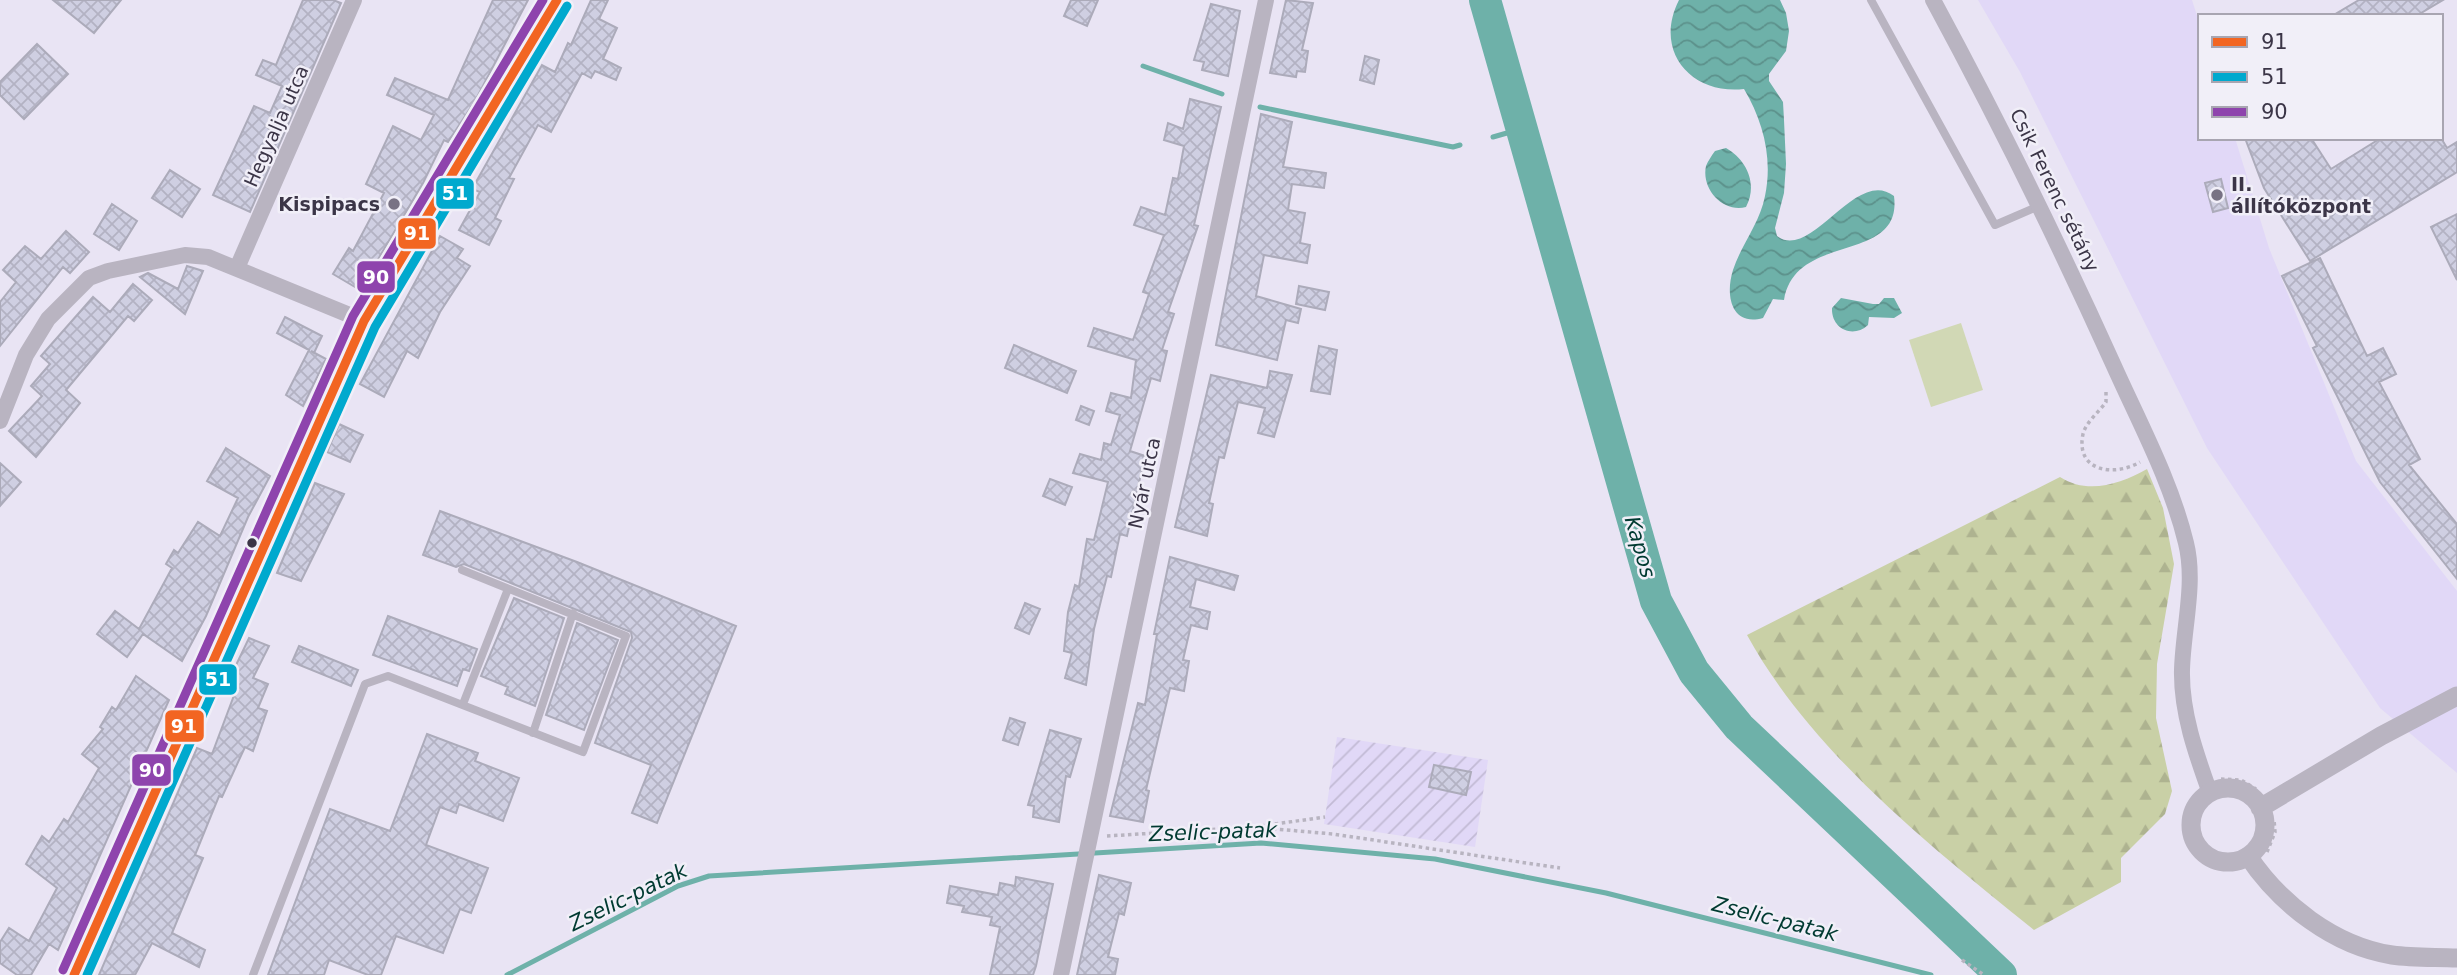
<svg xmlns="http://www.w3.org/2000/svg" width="2457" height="975" viewBox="0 0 2457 975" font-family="'DejaVu Sans',sans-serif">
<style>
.built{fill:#e1d8f7}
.industrial{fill:url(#industrial-furrows)}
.green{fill:#d1d8b5}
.forest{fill:url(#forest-firs)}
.water{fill:url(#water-waves)}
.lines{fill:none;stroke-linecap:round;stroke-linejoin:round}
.stream{stroke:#6eb1a9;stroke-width:5}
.river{stroke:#6eb1a9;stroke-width:32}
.building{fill:url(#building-cross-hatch);stroke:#acabba;stroke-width:2}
.path{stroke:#b8b4c0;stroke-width:3.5;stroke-dasharray:3.5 3.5;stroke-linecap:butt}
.service{stroke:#b9b4c1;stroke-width:8}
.minor{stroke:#b9b4c1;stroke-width:16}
.tertiary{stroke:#b9b4c1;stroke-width:19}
.bus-1-casing{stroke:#f1eff8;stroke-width:14}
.bus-2-casing{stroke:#f1eff8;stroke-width:14}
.bus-3-casing{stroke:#f1eff8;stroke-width:14}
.bus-1{stroke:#f26522;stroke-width:9}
.bus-2{stroke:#00a9ce;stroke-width:9}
.bus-3{stroke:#8e44ad;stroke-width:9}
.poi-dot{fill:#787284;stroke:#f1eff8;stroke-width:2.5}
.bus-dot{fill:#3b3547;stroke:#f1eff8;stroke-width:2.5}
.labels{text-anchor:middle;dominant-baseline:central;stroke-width:5;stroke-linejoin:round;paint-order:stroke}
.street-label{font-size:19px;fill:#3b3547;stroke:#f1eff8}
.poi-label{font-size:19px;font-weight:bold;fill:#3b3547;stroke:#f1eff8;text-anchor:start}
.water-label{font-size:21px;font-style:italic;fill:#003a31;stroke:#f1eff8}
.line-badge{stroke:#f1eff8;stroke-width:2.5}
.badge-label{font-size:19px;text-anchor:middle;font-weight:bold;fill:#fff}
</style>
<defs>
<pattern id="industrial-furrows" width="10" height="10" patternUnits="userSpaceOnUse" patternTransform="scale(1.75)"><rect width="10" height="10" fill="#e1d8f7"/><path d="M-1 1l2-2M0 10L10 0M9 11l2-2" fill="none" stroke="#c2bad5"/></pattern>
<pattern id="forest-firs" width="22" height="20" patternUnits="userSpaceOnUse" patternTransform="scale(1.75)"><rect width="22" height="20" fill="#c9d0a6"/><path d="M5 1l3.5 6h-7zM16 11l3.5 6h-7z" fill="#aeb390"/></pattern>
<pattern id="water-waves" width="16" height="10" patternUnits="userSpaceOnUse" patternTransform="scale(1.75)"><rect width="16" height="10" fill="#6eb1a9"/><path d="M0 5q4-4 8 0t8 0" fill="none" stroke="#5c918b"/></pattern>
<pattern id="building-cross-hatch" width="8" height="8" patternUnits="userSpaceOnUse" patternTransform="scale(1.75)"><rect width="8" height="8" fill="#cfcfe2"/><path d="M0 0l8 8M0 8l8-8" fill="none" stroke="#b3b2c3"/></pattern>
</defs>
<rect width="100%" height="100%" fill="#e9e4f4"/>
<path class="built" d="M1978 0H2192L2200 25V138H2235L2269 248 2356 461 2457 591V773L2380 708 2207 448 2020 72Z"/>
<path class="industrial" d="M1337 737 1488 760 1475 847 1324 824Z"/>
<path class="green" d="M1961 323 1983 390 1931 407 1909 340Z"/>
<path class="forest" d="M2147 469 2163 508 2174 564 2157 664 2156 718 2172 791 2165 814 2121 858V882L2034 930C1931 847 1812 753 1747 635L2060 477C2088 495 2120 484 2147 469Z"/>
<path class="water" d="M1679 0H1780L1786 13 1789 31 1786 51 1769 74V81L1783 102 1784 120 1786 164 1784 193 1775 228 1777 236C1811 262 1856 166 1894 196 1903 265 1795 231 1784 300L1773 299 1763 318C1731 327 1725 295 1733 270 1741 245 1760 223 1765 196 1773 158 1763 121 1744 89 1691 95 1653 51 1679 0Z
M1726 148C1747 160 1758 184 1746 207 1723 213 1701 189 1706 166 1708 161 1712 155 1715 151Z
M1841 298 1873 304H1879L1884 298H1894L1902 313 1894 318 1869 317 1868 325C1853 339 1831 329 1832 308Z"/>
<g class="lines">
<path class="stream" d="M1143 66 1222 94
M1260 107 1453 147 1460 145
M1493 137 1521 129
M507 975 678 886 709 876 1261 843 1435 859 1606 893 1931 975"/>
<path class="river" d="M1485 0 1656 601 1694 672 1739 727 2001 975"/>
</g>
<path class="building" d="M53 0H121L94 33Z
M303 0H333L341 3 250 212 213 195 254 106 270 113 282 86 256 75 263 60 276 65Z
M493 0H528L475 101 448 142 444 140 423 183 360 290 333 274 349 248 353 251 384 193 366 184 393 126 421 140 434 115 387 95 395 78 448 100Z
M591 0H608L599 19 617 28 603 59 621 68 616 80 595 71 591 78 582 73 551 132 538 125 509 178 514 179 495 218 501 221 489 245 459 230 480 192 472 189 542 65 555 72 568 43 571 45Z
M1071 0H1098L1087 26 1064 16Z
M1286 0 1313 3 1302 50 1308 51 1305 72 1297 71 1296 77 1270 73Z
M2359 0H2443L2416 16H2332Z
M1211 4 1240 11 1228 76 1202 70 1204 62 1194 60Z
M37 44 68 74 24 119 0 95V82Z
M1365 56 1379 60 1374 84 1360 80Z
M1190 99 1221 107 1194 225 1198 226 1168 312 1174 314 1162 350 1167 351 1160 381 1151 378 1130 451 1145 456 1127 536 1120 534 1111 577 1107 576 1094 629 1086 685 1065 678 1072 653 1064 651 1068 612 1075 585 1079 587 1087 539 1094 540 1108 482 1073 473 1080 454 1101 460 1104 443 1111 445 1120 415 1106 411 1111 393 1131 398 1136 360 1088 346 1094 328 1133 340 1149 294 1143 292 1164 235 1134 225 1141 207 1165 215 1173 178 1178 179 1184 146 1164 140 1168 123 1183 129Z
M1261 114 1292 122 1283 167 1326 173 1324 188 1292 184 1288 210 1305 213 1300 243 1310 245 1307 263 1264 255 1256 296 1301 309 1298 323 1286 320 1277 360 1216 345Z
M2245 138H2311L2331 169 2381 138H2441L2447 148 2457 142V172L2310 261 2264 188Z
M170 170 200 189 182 217 152 198Z
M2221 179 2228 208 2213 212 2205 183Z
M112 204 137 221 119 250 94 234Z
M2457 214V280L2431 227Z
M66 231 89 252 70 273 63 267 0 346V302L16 282 3 270 25 246 41 259Z
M440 236 463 249 457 258 470 266 440 312 418 358 407 351 384 397 360 384Z
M2320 258 2367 356 2383 348 2396 374 2379 382 2420 459 2409 465 2457 524V579L2380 482 2313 348 2317 346 2282 276Z
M187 266 203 271 185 314 140 277 148 273 178 289Z
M133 284 152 300 134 321 128 316 66 390 80 403 36 457 9 431 42 396 31 386 50 364 41 356 93 297 110 312Z
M1299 286 1329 292 1325 310 1296 304Z
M285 317 322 336 314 353 311 351 326 359 303 406 286 395 309 350 277 333Z
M1014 345 1076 371 1067 393 1005 368Z
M1319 346 1337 350 1330 394 1311 391Z
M1270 371 1292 375 1274 437 1258 433 1265 408 1238 402 1224 458 1219 457 1209 503 1213 504 1207 536 1175 527 1211 375 1267 388Z
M1081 406 1094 411 1089 425 1076 420Z
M339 424 363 435 350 462 327 452Z
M226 448 270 476 248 517 206 616 182 661 143 634 127 657 97 634 115 611 139 629 172 568 166 564 174 550 178 553 198 522 220 536 238 498 207 481Z
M0 463 21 482 0 506Z
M1050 479 1072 487 1065 505 1043 496Z
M315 483 344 494 301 581 277 573Z
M440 511 577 562 736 626 657 823 632 813 651 765 595 743 632 638 631 632 464 564 456 567 423 555Z
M1170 557 1238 576 1234 590 1196 579 1190 607 1210 612 1207 629 1191 625 1183 660 1189 661 1184 691 1170 688 1146 790 1149 791 1143 822 1110 816 1138 703 1145 705 1157 634H1154Z
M514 598 564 618 535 706 505 694 508 687 481 676Z
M1025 603 1040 609 1029 634 1015 628Z
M388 616 477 649 469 671 463 669 457 686 373 655Z
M577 623 618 640 584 730 546 715Z
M249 638 269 646 253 678 268 684 258 708 267 711 253 751 245 747 222 797 219 796 195 855 203 858 172 933 205 950 199 967 152 943 135 975H99L197 748 212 754 236 690 226 686Z
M299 646 358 670 351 686 292 662Z
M136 676 169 700 58 950 49 944 31 975H17L0 963V942L9 928 29 941 57 888 26 864 42 836 49 842 64 819 68 822 99 768 82 754 103 729 100 727 112 707 116 710Z
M1010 718 1025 723 1018 745 1003 740Z
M1050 730 1081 739 1070 777 1066 776 1059 822 1033 817 1034 806 1028 805Z
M427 734 478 753 475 761 519 778 503 821 459 804 456 813 440 807 426 845 488 868 471 913 460 909 443 953 396 936 381 975H368L329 960 324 975H268L330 809 390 831Z
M1434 765 1471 772 1466 795 1429 787Z
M1099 875 1131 883 1124 915 1119 913 1108 957 1118 959 1115 975H1077Z
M1016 877 1053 884 1036 966 1033 975H990L1000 927 990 925 992 917 962 912 964 906 947 903 950 886 998 895 1000 883 1015 886Z"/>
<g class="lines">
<path class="path" d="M2106 392V402C2099 412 2086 422 2083 434 2075 472 2115 477 2140 462
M2221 779 2241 780 2256 789
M1261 826 1325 817
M1252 827 1333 834 1560 868
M1107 836 1253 827
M2267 852 2275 832 2274 819
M1962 960 1984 975"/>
<path class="service" d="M1871 0 1995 225 2039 206
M463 704 508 589
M533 733 573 613
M253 975 365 684 388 676 583 752 626 636 462 570"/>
<path class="minor" d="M1933 0C1998 120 2058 242 2114 366 2140 424 2171 481 2186 543 2196 583 2183 629 2182 670 2181 712 2196 754 2210 793
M237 268 354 0
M0 421 26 355 48 319 89 278 108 271 185 255 208 257 364 321
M1061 975 1266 0"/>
<path class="tertiary" d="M2191 825a37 37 0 1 1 74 0a37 37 0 1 1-74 0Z
M2260 808 2381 736 2457 696
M2248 856C2280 904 2334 946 2392 955 2413 958 2435 957 2457 958
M74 975 364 321 557 0"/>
<defs>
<path id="bus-1" d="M74 975 364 321 557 0"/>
<path id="bus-2" d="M87 975 375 327 567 6"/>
<path id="bus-3" d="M63 970 353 316 543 0"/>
</defs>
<use href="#bus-1" class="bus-1-casing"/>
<use href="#bus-2" class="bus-2-casing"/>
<use href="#bus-3" class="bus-3-casing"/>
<use href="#bus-1" class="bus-1"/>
<use href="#bus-2" class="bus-2"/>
<use href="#bus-3" class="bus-3"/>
</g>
<g class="poi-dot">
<circle cx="2217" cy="195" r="7"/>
<circle cx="394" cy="204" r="7"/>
</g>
<circle class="bus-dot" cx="252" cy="543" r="6"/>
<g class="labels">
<g class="street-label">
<text transform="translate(276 126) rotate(-66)">Hegyalja utca</text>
<text transform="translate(2055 190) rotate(64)">Csik Ferenc sétány</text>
<text transform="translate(1144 483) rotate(-78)">Nyár utca</text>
</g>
<g class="poi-label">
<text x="2231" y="184">II.<tspan x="2231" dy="22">állítóközpont</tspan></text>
<text x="380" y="204" text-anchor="end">Kispipacs</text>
</g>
<g class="water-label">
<text transform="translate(1640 547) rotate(74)">Kapos</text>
<text transform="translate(1213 832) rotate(-2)">Zselic-patak</text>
<text transform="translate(628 897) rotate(-26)">Zselic-patak</text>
<text transform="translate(1775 919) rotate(14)">Zselic-patak</text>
</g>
</g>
<g class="line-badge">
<rect x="435" y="177" width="40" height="33" rx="7" fill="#00a9ce"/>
<rect x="397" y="217" width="40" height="33" rx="7" fill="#f26522"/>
<rect x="356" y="260" width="40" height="34" rx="7" fill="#8e44ad"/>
<rect x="198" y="663" width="40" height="33" rx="7" fill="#00a9ce"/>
<rect x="164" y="709" width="41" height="34" rx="7" fill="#f26522"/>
<rect x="131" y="753" width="41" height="34" rx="7" fill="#8e44ad"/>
</g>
<g class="badge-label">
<text x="455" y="200">51</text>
<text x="417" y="240">91</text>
<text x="376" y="284">90</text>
<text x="218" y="686">51</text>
<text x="184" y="733">91</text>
<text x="152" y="777">90</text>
</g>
<rect x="2198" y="14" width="245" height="126" fill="#f1eff8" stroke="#a8a5b1" stroke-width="2"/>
<rect x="2212" y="37" width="35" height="10" fill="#f26522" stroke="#a8a5b1" stroke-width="2"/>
<text x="2261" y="49" font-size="21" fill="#3b3547">91</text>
<rect x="2212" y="72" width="35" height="10" fill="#00a9ce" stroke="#a8a5b1" stroke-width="2"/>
<text x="2261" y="84" font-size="21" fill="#3b3547">51</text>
<rect x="2212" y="107" width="35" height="10" fill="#8e44ad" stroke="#a8a5b1" stroke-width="2"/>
<text x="2261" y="119" font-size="21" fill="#3b3547">90</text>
</svg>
